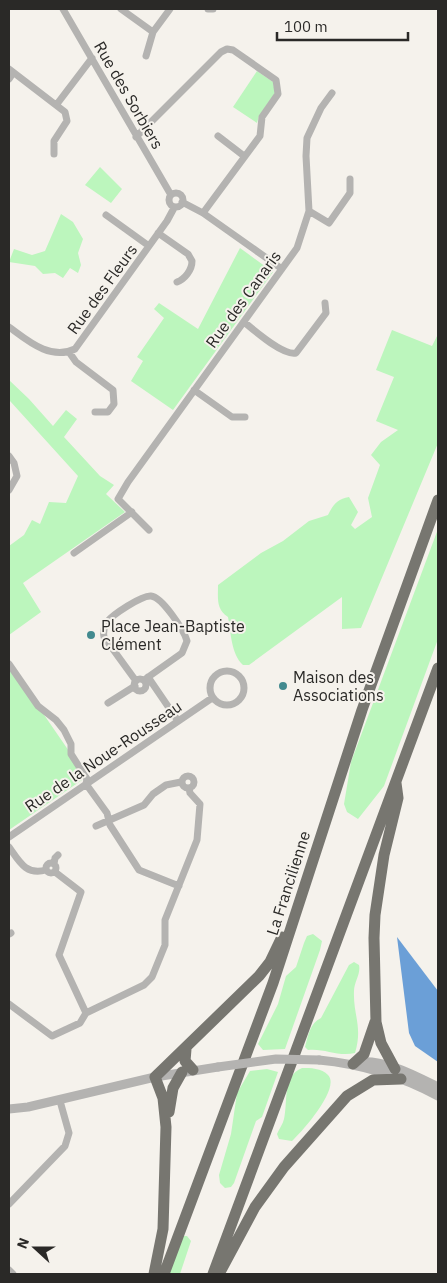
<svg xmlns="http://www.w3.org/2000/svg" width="447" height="1283" viewBox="0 0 447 1283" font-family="'IBM Plex Sans',sans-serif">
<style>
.green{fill:#bcf6bd}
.water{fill:#6b9fd7}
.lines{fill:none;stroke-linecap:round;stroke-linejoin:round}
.minor{stroke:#b4b3b1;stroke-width:7}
.tertiary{stroke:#b4b3b1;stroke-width:9}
.trunk{stroke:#777670;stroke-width:11}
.tertiary-bridge{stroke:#b4b3b1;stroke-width:9}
.poi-dot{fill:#428a8f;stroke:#f5f2ec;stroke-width:2}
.labels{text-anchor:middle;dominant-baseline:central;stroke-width:4;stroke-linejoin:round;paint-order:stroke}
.street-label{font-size:16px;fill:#2a2927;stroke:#f5f2ec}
.poi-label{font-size:16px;fill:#2a2927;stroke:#f5f2ec;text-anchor:start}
</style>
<rect width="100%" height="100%" fill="#f5f2ec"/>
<path class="green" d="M257 71 273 82 275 93 259 116 257 123 233 107Z
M100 167 122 189 111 203 85 185Z
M61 214 73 222 83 239 78 253 81 265 78 273 70 268 63 278 55 273 43 274 35 266 9 262 14 249 32 255 45 251Z
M240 248 273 272 173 410 131 381 143 361 137 357 164 318 154 309 159 303 198 329Z
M392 330 432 346 438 334V443L361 628 342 629V597L249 665H243C231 654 231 632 228 617 216 609 218 599 218 585L261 553 283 541 309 521 328 515C333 505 337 499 349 497L358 512 351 525 355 529 372 517 368 498 380 465 371 455 381 442 398 430 376 421 394 377 376 370Z
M9 380 29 399 53 426 66 410 77 419 64 437 100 476 114 485 106 494 125 512 23 583 41 612 9 635V546L24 535 32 520 40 524 49 502 66 503 78 476 10 401 9 403Z
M438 529V639L384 786 358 819 347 812 344 804 351 762Z
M9 664 71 754 82 780 9 830Z
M313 934 322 941 320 950 285 1049 263 1050 258 1044 278 1004 286 976 296 967 304 943 307 936Z
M354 962 359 965C361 974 354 982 354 991 353 1015 363 1027 355 1053 338 1057 324 1048 308 1050L305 1047C308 1036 310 1023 321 1018L349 965Z
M302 1068C310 1068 322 1068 328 1075 341 1088 302 1132 292 1141L279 1139 277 1134C279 1129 283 1124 284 1119 288 1103 282 1076 302 1068Z
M267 1069 278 1072 262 1117 256 1121 234 1183 231 1187 225 1188 220 1183 219 1175 231 1134 237 1093 250 1071Z
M183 1236H187L191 1241 180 1274H167Z"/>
<path class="water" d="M397 937 438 991V1062L415 1046 409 1033Z"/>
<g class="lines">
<path class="minor" d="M63 9 171 195
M121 9 153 32 170 9
M208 9H213
M146 56 153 32
M9 69 65 112 67 121 54 141V154
M9 79 13 73
M57 104 92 58
M218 136 244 156
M136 137 221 52 227 49 233 50 276 80 278 94 262 117 260 136 203 213
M169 200a7 7 0 1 1 14 0a7 7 0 1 1-14 0Z
M182 202 203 213 282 269
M309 211 329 223 350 193V179
M106 215 149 246
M158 233 188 254 192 261C192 270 185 279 177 282
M244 322C255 331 283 356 296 353L326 313 325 303
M9 327C27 340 50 361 75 349L167 221 174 208
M69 352 76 362 113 390 114 404 108 412H95
M194 390 232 417H245
M9 456 14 463 17 476 9 490
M149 530 118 499 128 482 297 248 309 211 306 156 307 138 321 108 332 93
M74 553 132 512
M9 664 38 706 56 720 64 730 71 744V754L87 779 86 784 107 813 110 825 139 870 179 886
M210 688a17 17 0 1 1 34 0a17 17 0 1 1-34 0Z
M148 677 178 721
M134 685a6 6 0 1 1 12 0a6 6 0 1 1-12 0Z
M136 681 104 637C103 632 104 627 107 622 112 615 142 595 151 596 162 597 184 630 187 641L182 653 144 680
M108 703 135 686
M182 782a6 6 0 1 1 12 0a6 6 0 1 1-12 0Z
M96 826 144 805 153 794 166 785 181 782
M9 837 212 698
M9 847C19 861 26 876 46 870
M46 868a5 5 0 1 1 10 0a5 5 0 1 1-10 0Z
M54 864 55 858 58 855
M55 872 81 892 59 955 86 1013
M9 934 11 933
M9 1004 52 1036 80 1023 86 1013 144 985 152 977 165 945V920L197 840 200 804 190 793 189 788
M9 1204 65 1146 69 1133 60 1101
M9 1270 13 1274"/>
<path class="tertiary" d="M319 1060C361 1064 401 1076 438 1096
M354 1063C381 1057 414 1075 438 1087
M9 1109 28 1107 155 1077 218 1067"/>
<path class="trunk" d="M186 1049 185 1061 193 1070
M353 1064 364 1054 375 1022
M395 1069 381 1043 376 1022 374 938 375 915 384 855 398 798 396 783
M169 1112 173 1088 182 1072
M154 1274 163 1229 166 1127 163 1098 155 1077 259 976 270 962 282 937
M164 1274 273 983 362 710 438 500
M213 1274 438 668
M219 1274 255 1207 284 1167 347 1096 373 1080 401 1079"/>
<path class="tertiary-bridge" d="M218 1067 276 1059 319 1060"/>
</g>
<g class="poi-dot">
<circle cx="91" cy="635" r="5"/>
<circle cx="283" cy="686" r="5"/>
</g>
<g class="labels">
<g class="street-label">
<text transform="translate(129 95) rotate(60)">Rue des Sorbiers</text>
<text transform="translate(102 289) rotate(-54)">Rue des Fleurs</text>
<text transform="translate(243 299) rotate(-54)">Rue des Canaris</text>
<text transform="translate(103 756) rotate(-34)">Rue de la Noue-Rousseau</text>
<text transform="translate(288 883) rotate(-72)">La Francilienne</text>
</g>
<g class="poi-label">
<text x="101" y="626">Place Jean-Baptiste<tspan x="101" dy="18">Clément</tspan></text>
<text x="293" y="677">Maison des<tspan x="293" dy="18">Associations</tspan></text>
</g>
</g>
<rect width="447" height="1283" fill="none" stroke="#2a2927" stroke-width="20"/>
<g transform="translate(35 1248) rotate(291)" stroke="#f5f2ec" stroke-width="4" paint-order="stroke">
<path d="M0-4L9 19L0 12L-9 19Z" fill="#2a2927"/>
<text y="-8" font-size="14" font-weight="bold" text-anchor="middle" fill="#2a2927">N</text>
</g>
<path d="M277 32v8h131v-8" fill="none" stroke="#2a2927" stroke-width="2.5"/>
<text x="284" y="32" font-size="15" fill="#2a2927" stroke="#f5f2ec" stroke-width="4" paint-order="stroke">100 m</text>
</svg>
